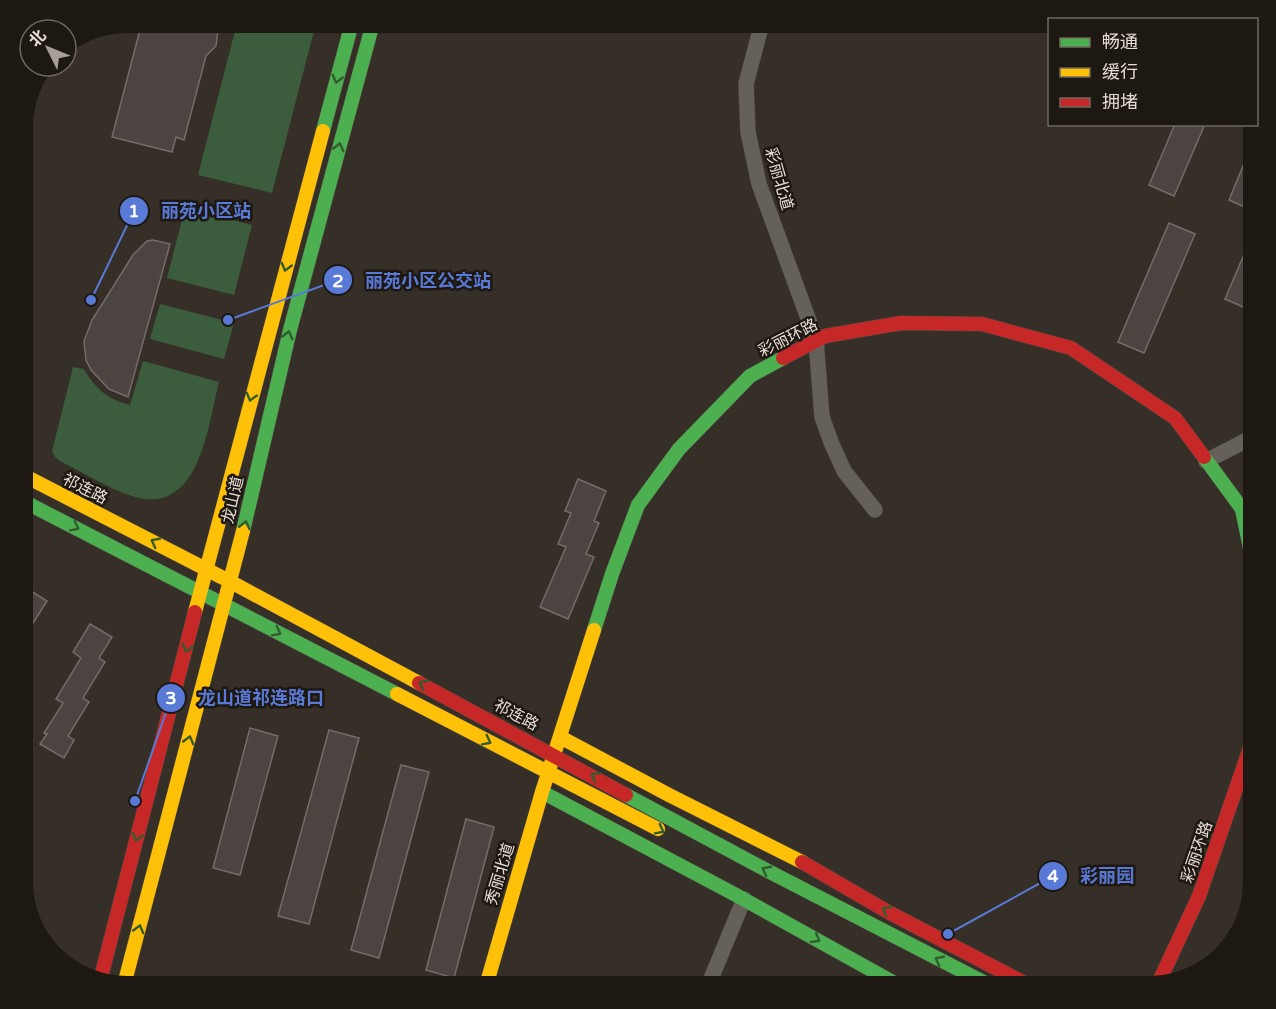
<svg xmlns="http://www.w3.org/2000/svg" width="1276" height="1009" viewBox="0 0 1276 1009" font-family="'Varela Round','Noto Sans SC',sans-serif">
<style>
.green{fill:#3b5d3e}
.building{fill:#4b4441;stroke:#736c6a;stroke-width:1.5}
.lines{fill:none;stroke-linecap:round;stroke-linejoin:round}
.street-casing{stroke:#514a44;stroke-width:16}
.fast-casing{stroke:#514a44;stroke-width:15}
.slow-casing{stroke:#514a44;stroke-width:15}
.jam-casing{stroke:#514a44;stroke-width:15}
.street{stroke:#66605a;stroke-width:15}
.fast{stroke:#4caf50;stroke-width:14}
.slow{stroke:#ffc107;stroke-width:14}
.jam{stroke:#c62828;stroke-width:14}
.oneway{stroke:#335c2e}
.labels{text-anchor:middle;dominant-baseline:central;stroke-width:5;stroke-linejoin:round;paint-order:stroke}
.street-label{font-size:16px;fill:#e6ddd4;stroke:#1e1812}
.leader{fill:none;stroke:#5979d7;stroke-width:2}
.callout-dot{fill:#5979d7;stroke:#1e1812;stroke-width:2}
.mark-label{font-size:18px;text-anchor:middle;font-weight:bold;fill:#fff}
.callout-label{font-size:18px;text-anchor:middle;font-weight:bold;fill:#5979d7;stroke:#1e1812;stroke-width:5;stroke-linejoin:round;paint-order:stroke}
</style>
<rect width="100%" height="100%" fill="#362f27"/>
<path class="green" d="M237 23H316L272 193 198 175Z
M185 208 252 225 234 295 167 278Z
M160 304 234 323 224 359 150 339Z
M143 361 219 382C208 425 200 515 135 497 109 489 84 473 60 461L55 457 52 451 73 367 84 369C94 388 110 401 130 405Z"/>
<path class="building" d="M142 22H219L216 46 206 56 184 140 176 137 172 152 112 137Z
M1175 124H1205L1174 196 1149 185Z
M1253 142H1254V211L1229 200Z
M1169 223 1195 234 1144 353 1118 342Z
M1254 231V302L1250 310 1225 299Z
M153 240 170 244 128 397 109 389 91 370 86 360 84 341 92 320 133 255 147 241Z
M578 479 606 491 594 521 599 523 586 554 594 557 568 619 540 607 566 547 558 544 571 513 565 511Z
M23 586 47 601 23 639Z
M90 624 112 637 99 658 105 662 83 698 89 702 68 736 74 740 64 758 40 744 47 734 44 733 63 703 56 699 81 658 73 652Z
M250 728 278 736 240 875 213 868Z
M329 730 359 738 309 924 278 916Z
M401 765 429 772 379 958 351 950Z
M466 819 494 827 454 978 426 970Z"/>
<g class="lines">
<defs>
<path id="street" d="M762 23 746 84 748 132 759 184 816 340 822 417 831 442 844 471 875 510
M1206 461 1253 437
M708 986 744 899"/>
<path id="fast" d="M323 131 352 23
M1204 457 1242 509 1253 562
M23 501 397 694
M243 531 290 330 373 23
M594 630 612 574 638 505 679 449 750 376 783 358
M542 792 736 895 900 986
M626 795 768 871 991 986"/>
<path id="slow" d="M23 475 231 582 419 683
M195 612 323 131
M397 694 658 829
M560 737 669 795 802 862
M124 985 243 531
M486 986 542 792 594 630"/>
<path id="jam" d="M783 358 825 336 901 323 982 324 1071 348 1175 418 1204 457
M419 683 626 795
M802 862 890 913 1030 986
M101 977 195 612
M1158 984 1199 896 1251 745 1253 725"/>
</defs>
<use href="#street" class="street-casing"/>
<use href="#fast" class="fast-casing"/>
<use href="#slow" class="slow-casing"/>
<use href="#jam" class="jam-casing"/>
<use href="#street" class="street"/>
<use href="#fast" class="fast"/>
<use href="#slow" class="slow"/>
<use href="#jam" class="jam"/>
</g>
<defs><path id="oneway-chevron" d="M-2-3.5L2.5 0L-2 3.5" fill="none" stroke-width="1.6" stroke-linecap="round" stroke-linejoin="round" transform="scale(1.5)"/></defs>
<g class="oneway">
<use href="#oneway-chevron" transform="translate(337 79) rotate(105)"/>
<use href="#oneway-chevron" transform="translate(339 147) rotate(-75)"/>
<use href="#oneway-chevron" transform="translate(286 267) rotate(105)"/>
<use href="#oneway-chevron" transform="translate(288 335) rotate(-76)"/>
<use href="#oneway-chevron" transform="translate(251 397) rotate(105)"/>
<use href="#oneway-chevron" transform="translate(245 525) rotate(-77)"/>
<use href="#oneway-chevron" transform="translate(75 527) rotate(27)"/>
<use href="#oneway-chevron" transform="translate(155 542) rotate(-153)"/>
<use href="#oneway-chevron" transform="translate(277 632) rotate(27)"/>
<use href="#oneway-chevron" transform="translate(187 648) rotate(105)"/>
<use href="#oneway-chevron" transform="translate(423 684) rotate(-152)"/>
<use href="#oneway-chevron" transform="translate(189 740) rotate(-75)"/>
<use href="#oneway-chevron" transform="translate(487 741) rotate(27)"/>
<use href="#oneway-chevron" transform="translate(595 776) rotate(-151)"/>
<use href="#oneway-chevron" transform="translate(660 830) rotate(27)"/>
<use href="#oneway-chevron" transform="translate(137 837) rotate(105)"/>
<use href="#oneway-chevron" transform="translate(766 870) rotate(-152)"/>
<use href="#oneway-chevron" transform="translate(886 910) rotate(-149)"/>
<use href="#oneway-chevron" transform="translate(139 929) rotate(-75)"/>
<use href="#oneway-chevron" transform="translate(816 939) rotate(31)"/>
<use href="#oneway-chevron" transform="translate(939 960) rotate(-153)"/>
</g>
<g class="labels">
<g class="street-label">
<text transform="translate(779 179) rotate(74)">彩丽北道</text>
<text transform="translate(788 338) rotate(-27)">彩丽环路</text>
<text transform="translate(85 489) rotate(27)">祁连路</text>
<text transform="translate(233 500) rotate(-77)">龙山道</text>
<text transform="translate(516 715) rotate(28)">祁连路</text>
<text transform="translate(1197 852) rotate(-71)">彩丽环路</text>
<text transform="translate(500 874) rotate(-73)">秀丽北道</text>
</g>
</g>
<path d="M0 0H1276V1009H0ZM127 33H1149A94 94 0 0 1 1243 127V882A94 94 0 0 1 1149 976H127A94 94 0 0 1 33 882V127A94 94 0 0 1 127 33Z" fill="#1e1812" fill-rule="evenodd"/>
<path class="leader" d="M91 300L134 211M228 320L338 280M135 801L171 698M948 934L1053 876"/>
<g class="callout-dot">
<circle cx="91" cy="300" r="6"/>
<circle cx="228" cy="320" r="6"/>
<circle cx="135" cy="801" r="6"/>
<circle cx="948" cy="934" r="6"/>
<circle cx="134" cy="211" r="15"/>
<circle cx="338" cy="280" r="15"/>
<circle cx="171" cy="698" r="15"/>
<circle cx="1053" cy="876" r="15"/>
</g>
<g class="mark-label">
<text x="134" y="217">1</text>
<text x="338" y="287">2</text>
<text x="171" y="704">3</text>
<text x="1053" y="882">4</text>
</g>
<g class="callout-label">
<text x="206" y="217">丽苑小区站</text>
<text x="428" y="287">丽苑小区公交站</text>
<text x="261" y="704">龙山道祁连路口</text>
<text x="1107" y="882">彩丽园</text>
</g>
<rect x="1048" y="18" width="210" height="108" fill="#1e1812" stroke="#6e6760" stroke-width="1.5"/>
<rect x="1060" y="38" width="30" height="9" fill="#4caf50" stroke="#6e6760" stroke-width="1.5"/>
<text x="1102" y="48" font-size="18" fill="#e6ddd4">畅通</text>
<rect x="1060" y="68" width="30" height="9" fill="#ffc107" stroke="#6e6760" stroke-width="1.5"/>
<text x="1102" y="78" font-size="18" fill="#e6ddd4">缓行</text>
<rect x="1060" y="98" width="30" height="9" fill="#c62828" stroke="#6e6760" stroke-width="1.5"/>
<text x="1102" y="108" font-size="18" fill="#e6ddd4">拥堵</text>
<g transform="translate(48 48) rotate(313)"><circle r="28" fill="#1e1812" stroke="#6e6760" stroke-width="1.5"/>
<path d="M0-4.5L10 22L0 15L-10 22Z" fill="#a8a097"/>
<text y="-9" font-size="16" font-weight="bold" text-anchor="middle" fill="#e6ddd4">北</text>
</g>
</svg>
